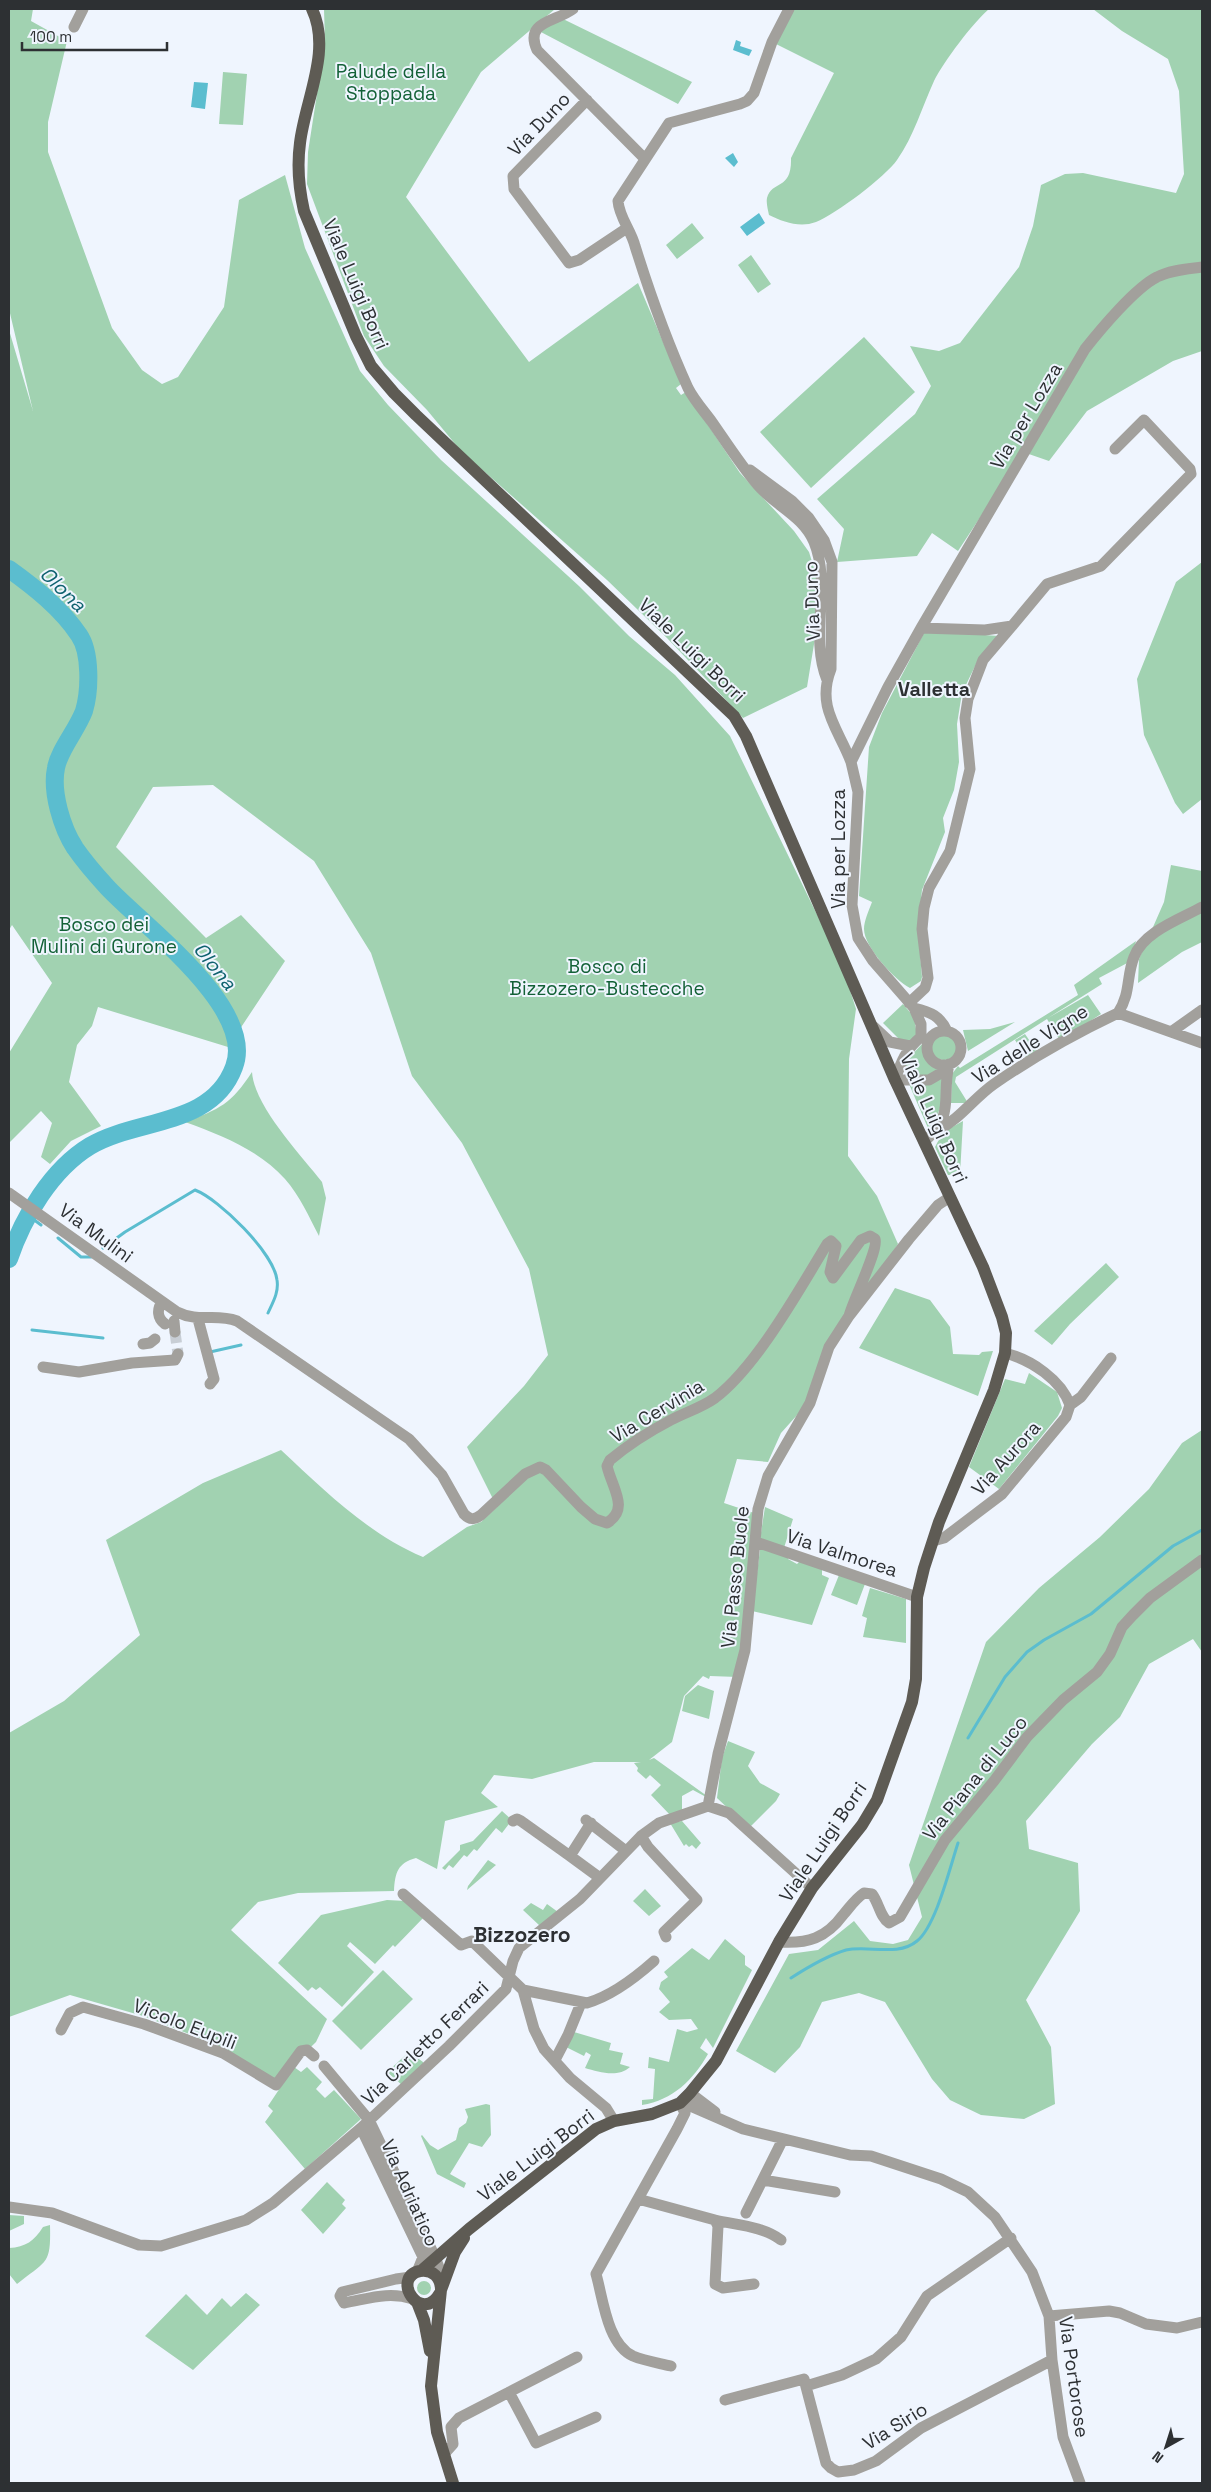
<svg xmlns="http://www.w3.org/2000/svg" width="1211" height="2492" viewBox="0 0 1211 2492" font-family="'Space Grotesk',sans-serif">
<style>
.green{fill:#a1d2b1}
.water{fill:#5bbdcf}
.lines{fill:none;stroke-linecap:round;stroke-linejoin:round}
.stream{stroke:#5bbdcf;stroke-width:3}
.river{stroke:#5bbdcf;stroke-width:18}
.minor-tunnel{stroke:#c8ced5;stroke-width:11;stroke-dasharray:11 5.5;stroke-linecap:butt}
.minor{stroke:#a2a09c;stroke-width:11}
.major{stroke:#5e5b54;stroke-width:12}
.labels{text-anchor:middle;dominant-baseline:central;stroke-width:4;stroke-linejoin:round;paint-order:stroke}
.park-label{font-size:19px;fill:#136137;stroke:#eff5fe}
.street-label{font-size:19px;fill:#2d3033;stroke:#eff5fe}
.water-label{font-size:20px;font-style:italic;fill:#0f626f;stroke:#eff5fe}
.neighbourhood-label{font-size:20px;font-weight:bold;fill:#2d3033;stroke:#eff5fe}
.quarter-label{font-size:21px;font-weight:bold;fill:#2d3033;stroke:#eff5fe}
</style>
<rect width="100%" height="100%" fill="#eff5fe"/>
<path class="green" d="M9 9H33L31 21 67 41 48 122V152L112 328 142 370 162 384 178 377 224 307 239 200 285 175 305 248 360 371 388 405 441 460 579 586 629 636 675 675 730 736 843 968 856 1009 849 1059 848 1156 877 1196 898 1244 837 1338 807 1404 781 1433 768 1462 737 1459 724 1503 754 1513 738 1677 710 1676 709 1679 703 1676 684 1696 672 1742 649 1760 654 1758 707 1796 706 1797 693 1790 682 1796V1812L671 1816 651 1795 661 1785 650 1775 646 1779 637 1771 638 1768 634 1763 641 1762H594L532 1779 494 1775 481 1793 498 1807 445 1821 437 1869 416 1858C398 1863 395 1872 394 1891L298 1893 258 1902 231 1930 327 2019 316 2042 275 2082 207 2041 143 2016 70 1995 9 2017V1733L64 1701 140 1635 106 1540 203 1483 281 1450C324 1490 368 1534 423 1557L467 1527 481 1522 497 1507 467 1447 524 1386 548 1355 529 1269 462 1143 412 1076 371 953 314 861 213 785 153 787 116 847 206 938 241 915 285 961 228 1047 98 1007 92 1026 77 1045 69 1082 101 1126 71 1141 50 1164 41 1157 52 1123 41 1111 9 1143V1053L52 983 12 925 9 930V330L33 411 9 309Z
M324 9H555L481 72 406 197 529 362 638 283 681 384 676 388 681 395 686 392 740 473 794 531 809 552 818 581 815 638 807 687 743 718 667 638 607 580 461 451 427 410 384 366 364 336 307 184 308 152 325 42Z
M785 9H989C972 24 944 61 934 81 922 107 914 136 897 160 885 177 836 214 816 222 800 228 783 222 769 215 768 210 766 203 767 198 772 180 792 191 791 158L834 73 768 40Z
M1093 9H1202V351L1173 361 1087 411 1049 461 1023 452 958 551 932 533 917 556 837 562 844 529 817 499 915 414 931 386 910 346 939 351 960 343 1019 267 1033 226 1041 185 1065 174 1083 173 1176 193 1184 174 1179 91 1168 59 1122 31Z
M561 18 692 82 678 104 539 31Z
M223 72 247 74 243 125 219 124Z
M692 223 704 238 677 259 666 245Z
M751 255 771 284 758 293 738 265Z
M864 337 915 392 811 488 760 432Z
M1202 562V799L1183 814 1175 803 1144 735 1137 679 1176 582Z
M925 631 999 636 978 660 962 693 957 724 959 762 954 790 943 818 945 832 922 890 918 928 922 977 921 981 910 988C895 980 864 947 864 929 864 921 869 910 872 902L859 896 869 747 882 713Z
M1171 865 1202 871V942L1182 952 1138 983 1139 959 1164 902Z
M1136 941 1131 961 1099 978 1102 984 1048 1018 1088 995 1101 1014 1060 1041 1047 1019 956 1077 955 1082 968 1103H951L952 1074 958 1066 960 1068 1078 995 1074 985Z
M903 1004 914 1017 917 1035 910 1041H901L883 1023Z
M1015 1022 968 1051 963 1030 990 1029Z
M1025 1034 1038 1053 1027 1059 1015 1040Z
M931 1047a13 13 0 1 1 26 0a13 13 0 1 1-26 0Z
M924 1042C926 1056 929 1062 942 1068L927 1076 907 1074 905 1062Z
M252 1072C254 1106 301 1155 322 1182L326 1198 319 1236C309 1217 300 1196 285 1179 259 1150 221 1135 185 1122 220 1109 231 1104 252 1072Z
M942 1078V1103L933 1126 928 1128 909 1084Z
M963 1121 960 1174 948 1175 935 1147 943 1132Z
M1106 1263 1119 1277 1070 1324 1052 1345 1034 1331Z
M895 1288 930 1300 950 1327 953 1354 979 1355 982 1352 993 1351 978 1396 859 1348Z
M1029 1373 1057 1392 1062 1408 1058 1416 999 1489 969 1467 1005 1379 1025 1384Z
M1202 1430V1652L1193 1639 1149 1664 1120 1717 1092 1744 1026 1821 1029 1849 1078 1863 1080 1911 1026 2000 1051 2047 1055 2104 1024 2119 981 2115 950 2100 932 2079 885 2002 859 1993 822 2002 800 2047 775 2073 736 2051 789 1954 818 1950 854 1921 870 1941 893 1944 908 1940 922 1917 909 1865 986 1642 1039 1588 1100 1537 1149 1489 1182 1443Z
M765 1507 793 1519 784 1548 760 1539Z
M762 1549 788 1557V1559L797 1564 800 1561 822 1569V1575L829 1578 812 1625 752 1611 760 1550Z
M839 1575 865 1584 857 1605 831 1595Z
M870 1588 906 1599V1643L863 1637 867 1618 862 1616Z
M698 1685 714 1691 709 1719 682 1711 685 1696Z
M728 1741 755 1752 748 1766 760 1783 780 1794 776 1801 749 1828 717 1798 722 1758Z
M502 1811 512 1820 502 1833 496 1828 477 1851 474 1849 467 1857 464 1855 453 1868 449 1865 445 1870 442 1868 460 1850V1845L473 1841Z
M682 1821 701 1843 696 1849 692 1845 689 1847 686 1844 684 1846 670 1823Z
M488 1860 496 1865 467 1890 468 1886Z
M645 1889 661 1906 649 1916 633 1901Z
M387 1900 406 1901 425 1916 395 1947 393 1945 375 1964 350 1942 347 1946 374 1972 342 2007 320 1987 316 1990 312 1987 308 1991 278 1963 321 1915Z
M531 1903 543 1910 547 1904 558 1912 540 1926 523 1910Z
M725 1939 745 1956V1965L752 1970 713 2048 706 2038 700 2048 708 2054C693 2080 673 2100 642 2105V2100L653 2099 655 2069 648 2068 649 2057 669 2062 677 2029 687 2032 698 2029 691 2019 669 2020 659 2012 670 2002 659 1989 661 1982 668 1977 664 1972 692 1948 709 1960Z
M383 1970 413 1999 361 2050 332 2021Z
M574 2032 611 2043 609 2050 623 2053 620 2064 630 2067C618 2078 599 2072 585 2068L591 2055 586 2052 584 2056 566 2047Z
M409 2052 423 2062V2067L402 2085 387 2072Z
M294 2067 301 2072 307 2067 322 2082 316 2089 325 2098 334 2090 361 2119 305 2169 265 2122 273 2111 268 2106Z
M486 2104 490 2105 491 2135 482 2147 469 2143 450 2174 466 2183 464 2188 437 2174 421 2136 422 2135 430 2145 438 2150 456 2140 459 2128 466 2123 468 2117 465 2109Z
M327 2182 345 2200 342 2204 346 2208 323 2234 301 2210Z
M9 2215 24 2216V2224L9 2231Z
M50 2225C51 2265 47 2260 17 2284L9 2274V2248C26 2247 34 2241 43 2227Z
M417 2288a7 7 0 1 1 14 0a7 7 0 1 1-14 0Z
M246 2293 260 2305 193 2370 145 2336 186 2294 207 2315 222 2298 231 2307Z"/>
<path class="water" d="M736 40 741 42 740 46 752 50 749 56 733 50Z
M194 82 208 83 205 109 191 107Z
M733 153 738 162 734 167 725 158Z
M759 213 765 223 747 236 740 227Z"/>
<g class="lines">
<path class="stream" d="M29 1216 41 1225
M58 1238 81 1257H91
M103 1248 125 1232 195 1190C219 1199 274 1253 277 1280 279 1292 273 1302 268 1313
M32 1330 103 1338
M210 1352 241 1345
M968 1738 1005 1677 1027 1652 1044 1640 1091 1614 1173 1546 1202 1530
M791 1978C808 1967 826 1956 846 1950 868 1945 898 1957 917 1941 936 1926 950 1867 958 1843"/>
<path class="river" d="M9 569C34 587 61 608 79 635 91 652 90 691 84 711 77 730 59 750 56 768 51 792 62 828 75 848 84 861 96 875 107 887 141 924 257 1008 234 1067 212 1127 137 1118 90 1146 52 1169 23 1217 9 1259"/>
<path class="minor-tunnel" d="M175 1332 178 1354"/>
<path class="minor" d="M573 9C556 22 524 21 537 50L645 159
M789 9 772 42 754 93 747 101 740 104 669 123 618 201C619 217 631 230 635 246 650 294 667 342 688 388 694 400 704 411 712 422 726 442 740 464 756 483 773 505 803 515 814 542 832 586 809 636 827 680
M74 27 83 9
M587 100 513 176 514 189 569 263 579 260 627 228
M750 470 792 501 809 518 824 540 832 562 831 669C816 707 838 728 851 762
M921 628 985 630 1012 626 1047 584 1101 566 1191 474 1190 469 1144 420 1115 449
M909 1003 925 988 928 978 922 929 924 908 929 888 950 851 970 769 965 718 968 699 983 660 1012 626
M914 1008C931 1012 940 1016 947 1031
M1118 1013 1202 1043
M874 1027 890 1042 910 1046
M927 1048a17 17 0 1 1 34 0a17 17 0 1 1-34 0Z
M1171 1032 1202 1010
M921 1037V1024L914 1008 873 961 858 938 852 905 858 792 851 762 888 687 921 628 1085 349C1100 330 1135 288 1157 277 1170 270 1187 269 1202 267
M921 1037C906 1049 901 1062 895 1080H929L948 1069
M938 1130C960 1119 974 1098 994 1084 1033 1057 1076 1033 1118 1013 1131 993 1126 977 1134 957 1143 932 1180 919 1202 907
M924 1142C956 1113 941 1100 949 1064
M9 1193 177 1312C199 1323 215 1313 237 1321L409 1439 442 1475 464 1514C470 1520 474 1520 481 1515L525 1474 540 1467 546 1470 581 1507 595 1519 607 1523C630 1509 612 1488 607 1466L610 1460C628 1445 650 1431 671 1420 686 1412 701 1408 715 1398 757 1366 799 1290 827 1244L831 1241 836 1246 830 1272 833 1278 861 1240 870 1236 875 1239C879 1249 853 1300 849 1316
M162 1302C157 1309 157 1318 165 1324
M198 1319 214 1379 210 1384
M174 1321 175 1332
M143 1344 150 1343 155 1339
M43 1367 79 1372 132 1363 175 1360 178 1354
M1070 1405 1081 1397 1111 1358
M933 1541 944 1538 1002 1494 1066 1417 1070 1405C1061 1380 1032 1360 1005 1353
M756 1542 917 1597
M708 1806 718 1754 745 1650 758 1509 768 1476 810 1403 829 1347 849 1316 909 1239 938 1205 950 1197
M586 1820 626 1851
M513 1821 517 1819 521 1821 570 1856
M591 1823 570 1856 600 1878
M641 1836 648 1847 697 1900 664 1932 666 1937
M403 1894 461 1945 472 1941 523 1990 534 2029 544 2049 570 2078 606 2108 614 2121
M779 1942C808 1944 826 1938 843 1915 850 1907 855 1899 864 1893L872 1894C879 1903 880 1917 889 1923L900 1917 945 1840 994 1781 1027 1737 1063 1700 1097 1672 1110 1654 1122 1627 1133 1615 1150 1598 1202 1560
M523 1990 587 2003C611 1996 636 1977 654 1961
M61 2030 70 2013 83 2007 144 2024 223 2053 276 2085 301 2051 307 2050 314 2056
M555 2060 568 2035 581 2003
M324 2066 369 2120 435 2257 440 2270 439 2280
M690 2093 715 2112
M681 2102 743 2129 850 2155 871 2156 941 2179 968 2192 995 2217 1032 2272 1049 2316 1052 2360 1063 2437 1080 2483
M361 2128 423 2257 417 2272
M763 2180 835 2192
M638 2199 715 2220 718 2226 715 2284 723 2288 754 2284
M9 2207 52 2213 139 2245 161 2246 246 2220 273 2203 361 2128 449 2046 506 1989 513 1961 519 1948 580 1899 641 1836 659 1823 708 1806 729 1813 812 1888
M746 2213 783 2139
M715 2220C736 2225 763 2226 781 2240
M411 2277 396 2279 342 2292 340 2296 344 2303C368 2299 388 2291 413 2299
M1049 2316 1109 2311 1120 2313 1146 2324 1177 2328 1202 2322
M671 2366C659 2363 645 2361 633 2356 607 2344 603 2298 596 2274L677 2129 685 2113 680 2103
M806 2386 842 2375 876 2359 901 2337 927 2296 1011 2238
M509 2392 536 2443 596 2417
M725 2400 804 2379 826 2463 831 2468 838 2472 854 2470 876 2461 921 2428 1052 2360
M444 2454 453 2444 451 2427 459 2418 577 2357"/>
<path class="major" d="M312 9C332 51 305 100 300 143 297 165 299 189 304 211L356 336 371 366 394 393 416 415 734 716 746 736 895 1080 983 1267 1002 1317 1006 1333 1005 1353 994 1390 939 1522 924 1568 917 1597 916 1679 912 1702 877 1800 862 1825 812 1888 779 1942 716 2061 690 2093 680 2103 652 2114 614 2121 596 2129 469 2229 421 2271
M441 2290 455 2252 464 2238
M440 2293C421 2326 390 2277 420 2271 433 2269 441 2278 441 2290L431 2386 437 2432 453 2483
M417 2302 424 2320 430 2351"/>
</g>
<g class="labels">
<g class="park-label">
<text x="391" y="71">Palude della<tspan x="391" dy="22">Stoppada</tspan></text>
<text x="104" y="924">Bosco dei<tspan x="104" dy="22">Mulini di Gurone</tspan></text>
<text x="607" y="966">Bosco di<tspan x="607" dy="22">Bizzozero-Bustecche</tspan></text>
</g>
<g class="street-label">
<text transform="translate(539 124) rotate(-46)">Via Duno</text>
<text transform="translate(356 284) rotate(67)">Viale Luigi Borri</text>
<text transform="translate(1026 416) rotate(-59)">Via per Lozza</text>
<text transform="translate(812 601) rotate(-92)">Via Duno</text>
<text transform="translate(692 650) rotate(44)">Viale Luigi Borri</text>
<text transform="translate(838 849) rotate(-90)">Via per Lozza</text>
<text transform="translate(1030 1044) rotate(-32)">Via delle Vigne</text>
<text transform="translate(934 1118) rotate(66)">Viale Luigi Borri</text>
<text transform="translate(96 1233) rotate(36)">Via Mulini</text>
<text transform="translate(657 1411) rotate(-31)">Via Cervinia</text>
<text transform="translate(1006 1458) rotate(-48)">Via Aurora</text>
<text transform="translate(842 1553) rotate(18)">Via Valmorea</text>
<text transform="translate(735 1577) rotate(-84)">Via Passo Buole</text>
<text transform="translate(975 1778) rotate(-51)">Via Piana di Luco</text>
<text transform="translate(823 1842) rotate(-56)">Viale Luigi Borri</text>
<text transform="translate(185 2024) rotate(21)">Vicolo Eupili</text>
<text transform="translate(425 2043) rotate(-44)">Via Carletto Ferrari</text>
<text transform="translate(536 2155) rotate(-37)">Viale Luigi Borri</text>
<text transform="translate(410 2193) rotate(66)">Via Adriatico</text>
<text transform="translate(1074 2377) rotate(82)">Via Portorose</text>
<text transform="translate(895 2426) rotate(-32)">Via Sirio</text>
</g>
<g class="water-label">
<text transform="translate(63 589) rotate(44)">Olona</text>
<text transform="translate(215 966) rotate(51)">Olona</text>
</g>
<g class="neighbourhood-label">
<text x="934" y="689">Valletta</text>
</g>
<g class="quarter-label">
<text x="522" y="1934">Bizzozero</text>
</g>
</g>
<rect width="1211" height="2492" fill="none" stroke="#2d3033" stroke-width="20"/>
<g transform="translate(1166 2447) rotate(219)" stroke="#eff5fe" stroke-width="4" paint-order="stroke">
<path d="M0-4L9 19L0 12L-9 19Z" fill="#2d3033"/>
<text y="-8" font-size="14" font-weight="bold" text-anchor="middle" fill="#2d3033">N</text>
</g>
<path d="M22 42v8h145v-8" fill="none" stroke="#2d3033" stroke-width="2.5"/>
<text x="30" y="42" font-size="15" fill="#2d3033" stroke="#eff5fe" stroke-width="4" paint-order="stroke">100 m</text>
</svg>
